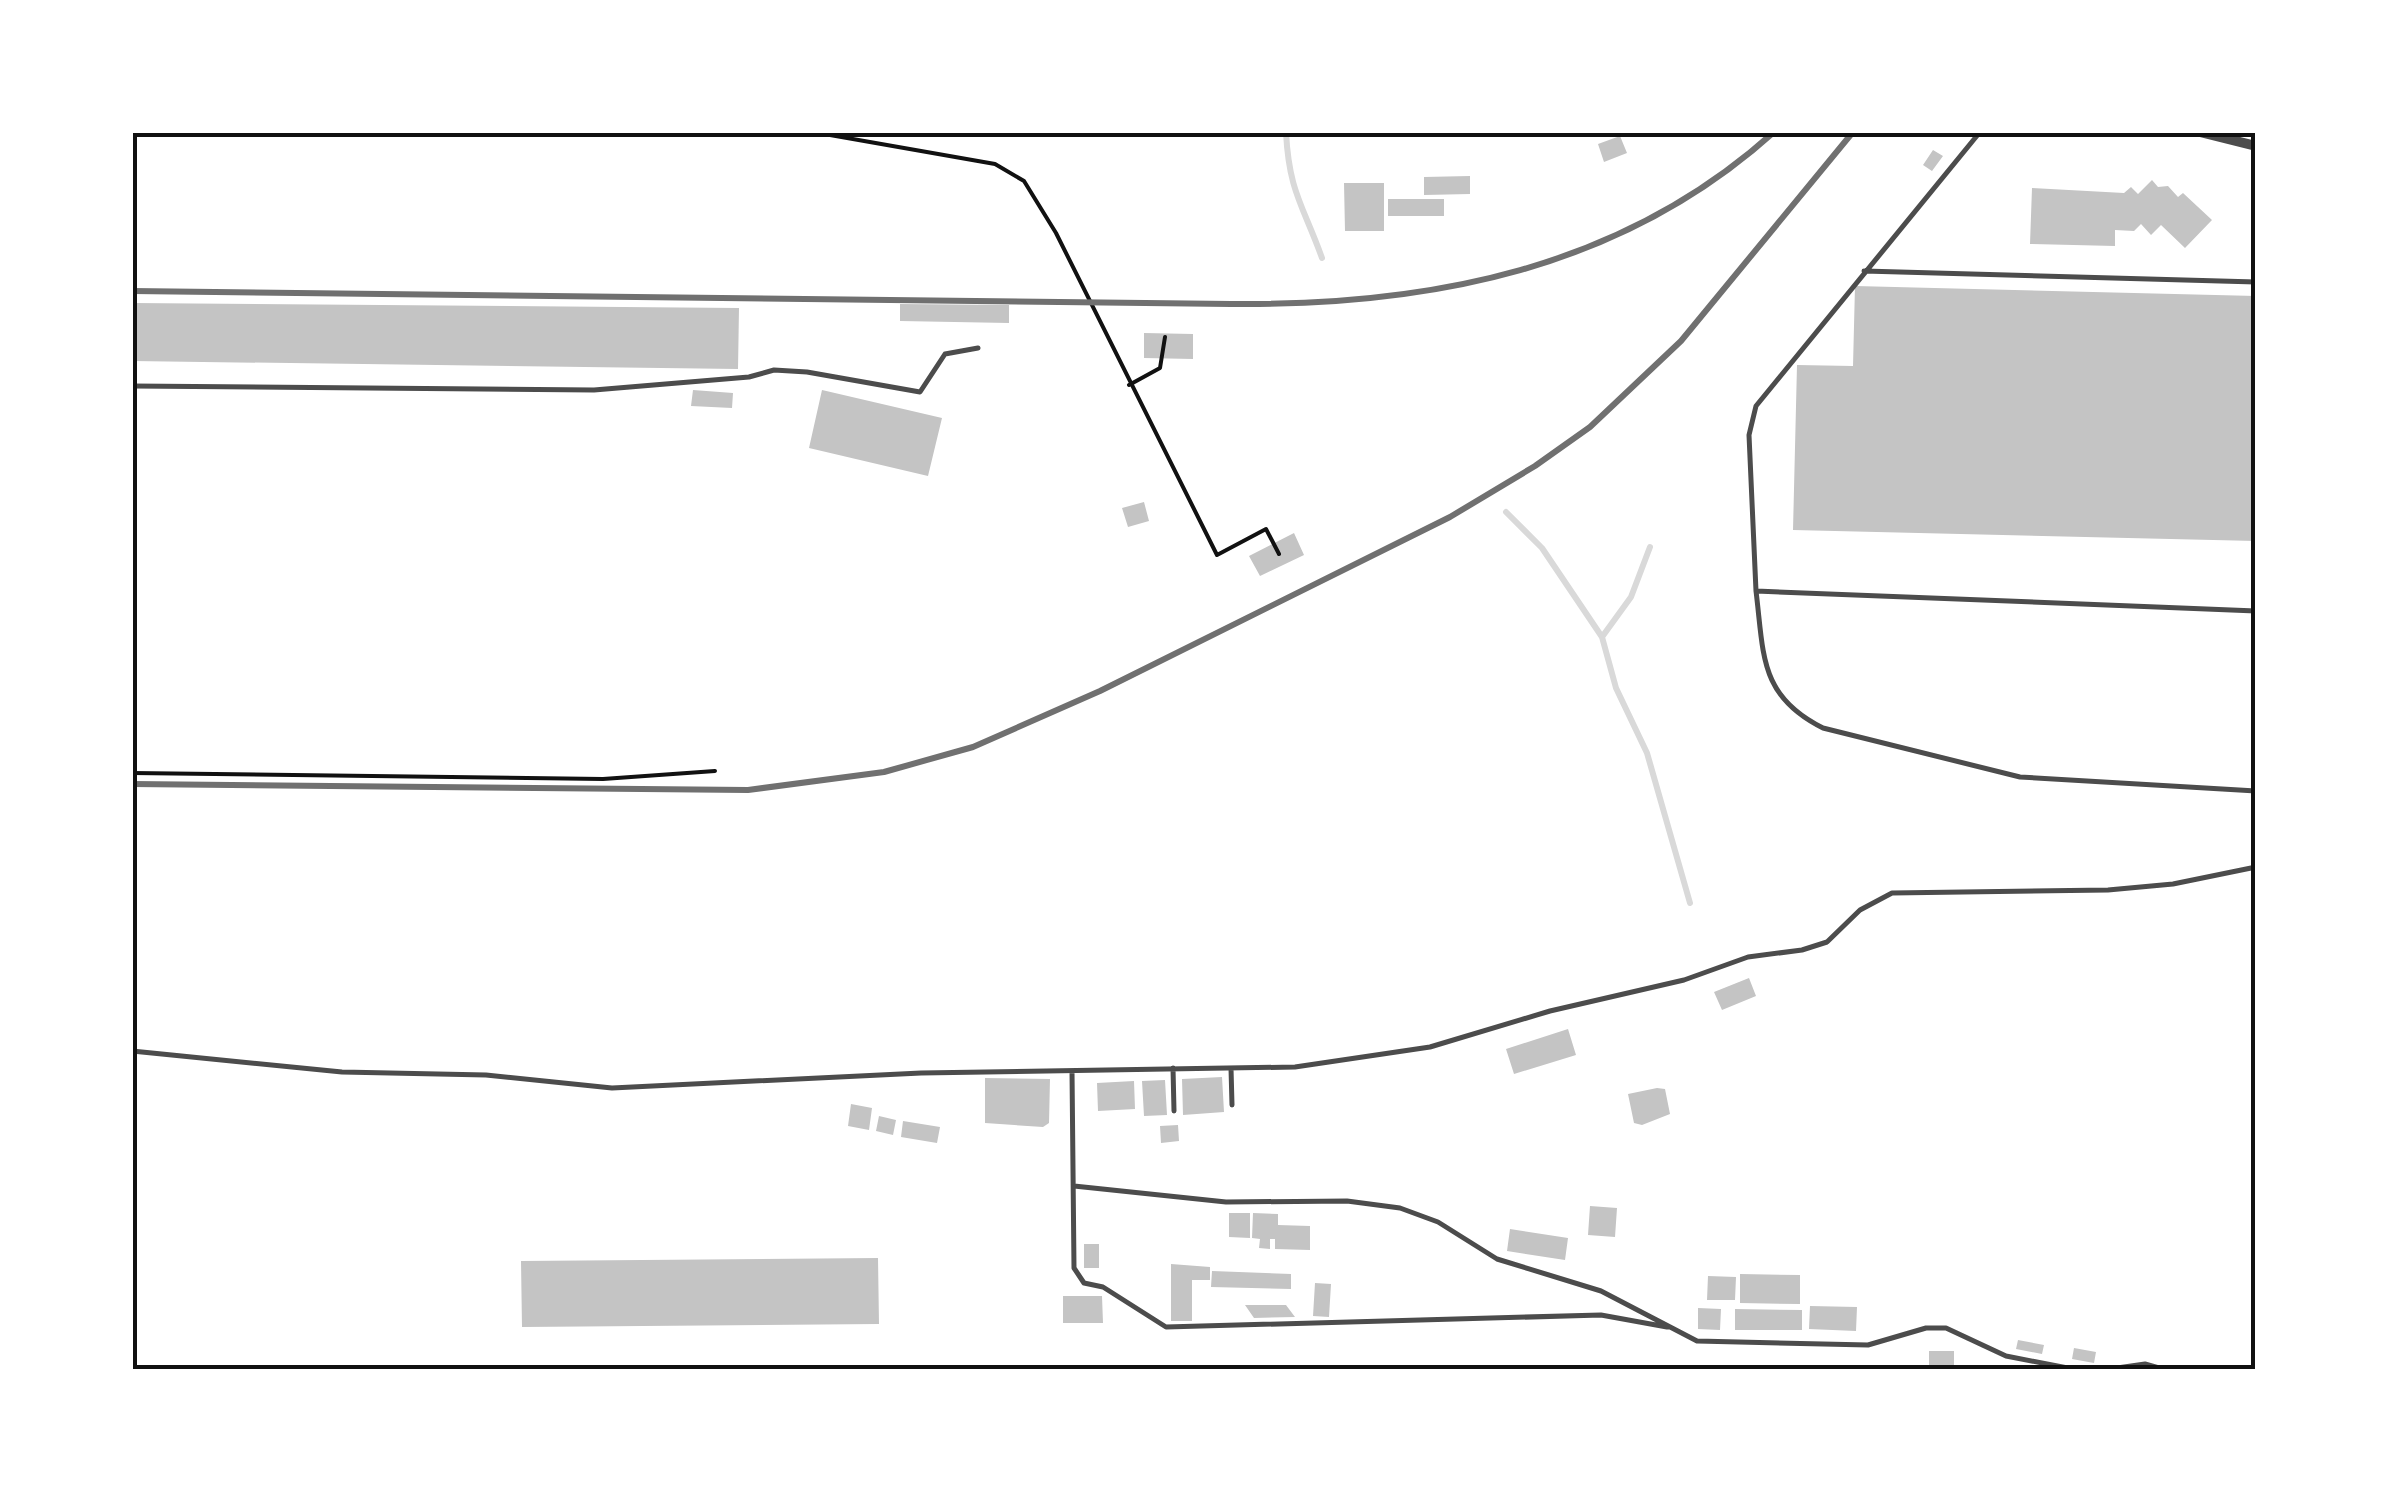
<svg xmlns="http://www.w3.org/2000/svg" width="2388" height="1502" viewBox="0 0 2388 1502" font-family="'DejaVu Sans',sans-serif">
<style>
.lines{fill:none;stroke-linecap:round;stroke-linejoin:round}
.stream{stroke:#d9d9d9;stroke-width:6}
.building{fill:#c4c4c4}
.path{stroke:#111;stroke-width:4}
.service{stroke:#4c4c4c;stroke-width:5}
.minor{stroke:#4c4c4c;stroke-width:10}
.rail{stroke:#707070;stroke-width:6}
.neatline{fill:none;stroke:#111;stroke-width:4}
</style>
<rect width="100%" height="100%" fill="#fff"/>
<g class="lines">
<path class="stream" d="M1286 132C1289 192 1303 205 1322 258
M1506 512 1542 548 1602 637 1616 688 1647 753 1690 903
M1602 637 1631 597 1650 547"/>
</g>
<path class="building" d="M1620 136 1627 153 1604 162 1598 144Z
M1933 150 1943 156 1932 171 1923 165Z
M1470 176V194L1424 195V177Z
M2152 180 2158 187 2168 186 2178 197 2183 193 2212 220 2185 248 2161 225 2151 235 2141 224 2134 231 2115 230V246L2030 244 2032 188 2124 193 2131 187 2138 194Z
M1344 183H1384V231H1345Z
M1388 199H1444V216H1388Z
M1855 286 2256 296V541L1793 530 1797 365 1853 366Z
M132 303 739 308 738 369 132 361Z
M900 304 1009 305V323L900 321Z
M1144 333 1193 334V359L1144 358Z
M693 390 733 393 732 408 691 406Z
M822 390 942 418 928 476 809 448Z
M1144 502 1149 521 1128 527 1122 508Z
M1294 533 1304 555 1260 576 1249 556Z
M1749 978 1756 996 1722 1010 1714 992Z
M1568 1029 1576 1055 1514 1074 1506 1049Z
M1222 1077 1224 1112 1183 1115 1182 1079Z
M985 1078 1050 1079 1049 1123 1043 1127 985 1123Z
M1165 1080 1167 1115 1144 1116 1142 1081Z
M1134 1081 1135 1109 1098 1111 1097 1083Z
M1657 1088 1665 1089 1670 1114 1642 1125 1634 1123 1628 1094Z
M851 1104 872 1108 869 1130 848 1126Z
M879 1116 896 1120 893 1135 876 1131Z
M903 1121 940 1127 937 1143 901 1137Z
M1178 1125 1179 1141 1161 1143 1160 1126Z
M1590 1206 1617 1208 1615 1237 1588 1235Z
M1229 1213H1250V1238L1229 1237Z
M1253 1213 1278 1214V1225L1310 1226V1250L1275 1249V1239H1270V1249L1259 1248 1260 1239 1252 1238Z
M1510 1229 1568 1238 1565 1260 1507 1251Z
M1084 1244H1099V1268H1084Z
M878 1258 879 1324 522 1327 521 1261Z
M1171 1264 1210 1267V1280H1192V1321H1171Z
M1212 1271 1291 1274V1289L1211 1287Z
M1740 1274 1800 1275V1304L1740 1303Z
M1708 1276 1736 1277 1735 1300H1707Z
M1315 1283 1331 1284 1329 1317 1313 1316Z
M1063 1296H1102L1103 1323H1063Z
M1245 1305H1286L1295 1317 1254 1318Z
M1810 1306 1857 1307 1856 1331 1809 1329Z
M1698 1308 1721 1309 1720 1330 1698 1329Z
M1735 1309 1802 1310V1330H1735Z
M2018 1340 2044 1345 2042 1354 2016 1349Z
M2074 1348 2096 1352 2094 1363 2072 1359Z
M1929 1351H1954V1365H1929Z"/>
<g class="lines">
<path class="path" d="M813 132 995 164 1024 181 1056 233 1217 555 1266 529 1279 554
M1129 385 1160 368 1165 337
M132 773 603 779 715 771"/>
<path class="service" d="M1980 132 1756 406 1749 435 1756 591 2256 611
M1864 271 2256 282
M132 386 594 390 749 377 774 370 807 372 920 392 945 354 978 348
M1756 591C1764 655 1759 696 1823 728L2020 777 2256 791
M132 1051 342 1072 486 1075 612 1088 921 1073 1295 1067 1430 1047 1550 1011 1684 980 1748 957 1802 950 1827 942 1860 910 1892 893 2108 890 2173 884 2256 867
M1173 1068 1174 1111
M1231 1068 1232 1105
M1072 1071 1074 1268 1084 1283 1103 1287 1166 1327 1601 1315 1667 1327
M1074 1186 1226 1202 1347 1201 1400 1208 1438 1222 1497 1259 1601 1291 1697 1341 1868 1345 1926 1328H1946L2006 1356 2078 1370
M2103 1370 2145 1364 2166 1370"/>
<path class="minor" d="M2200 132 2256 146"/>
<path class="rail" d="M132 291 1231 304C1430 306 1622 269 1774 132
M132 784 748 790 884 772 973 747 1100 691 1450 517 1535 466 1590 427 1681 341 1853 132"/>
</g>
<rect width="2388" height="1502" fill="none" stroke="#ffffff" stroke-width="270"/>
<rect x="135" y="135" width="2118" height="1232" class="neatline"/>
</svg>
